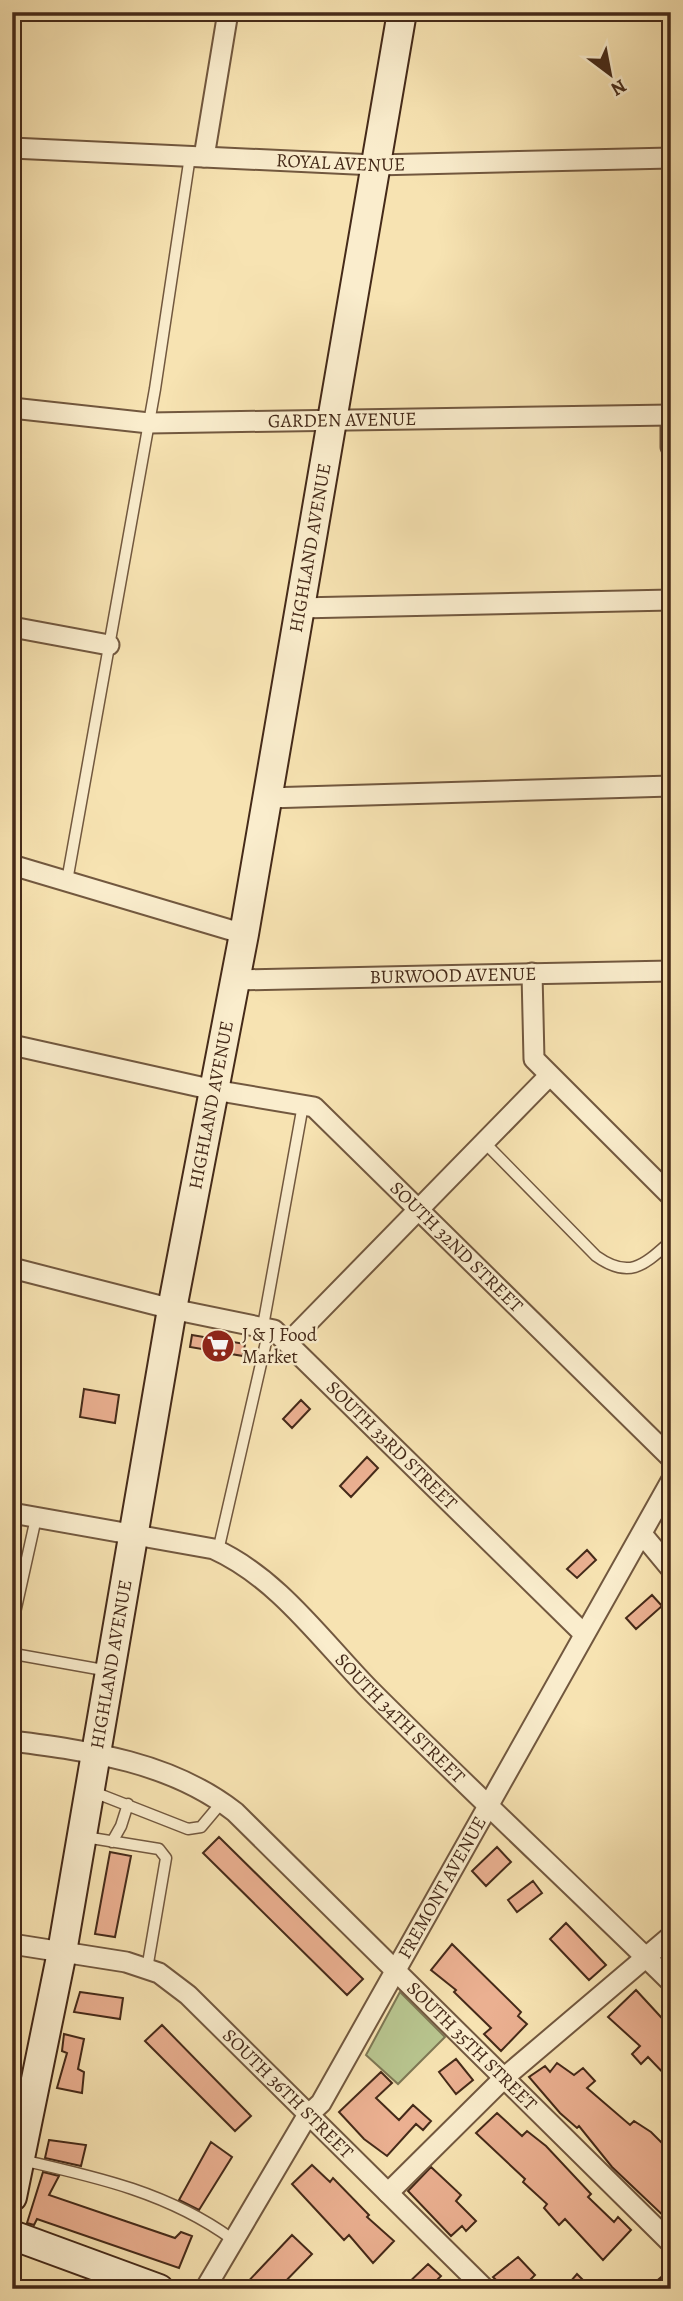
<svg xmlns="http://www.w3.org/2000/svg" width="683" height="2301" viewBox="0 0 683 2301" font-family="Alegreya,serif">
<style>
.green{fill:#b8c58f;stroke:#7e7854;stroke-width:2}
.building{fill:#ebb091;stroke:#452a19;stroke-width:2}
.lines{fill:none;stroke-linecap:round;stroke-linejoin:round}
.lane-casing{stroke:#72583f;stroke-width:13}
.street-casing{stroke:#72583f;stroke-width:23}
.secondary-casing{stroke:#452a19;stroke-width:32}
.lane{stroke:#faedcd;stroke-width:10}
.street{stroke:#faedcd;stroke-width:19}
.secondary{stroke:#faedcd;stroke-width:28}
.labels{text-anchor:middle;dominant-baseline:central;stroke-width:5;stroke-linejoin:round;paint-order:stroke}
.street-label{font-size:19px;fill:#452a19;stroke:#faedcd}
.poi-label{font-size:19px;fill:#452a19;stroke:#faedcd;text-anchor:start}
</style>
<rect width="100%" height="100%" fill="#f7e3b2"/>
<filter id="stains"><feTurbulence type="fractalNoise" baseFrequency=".00286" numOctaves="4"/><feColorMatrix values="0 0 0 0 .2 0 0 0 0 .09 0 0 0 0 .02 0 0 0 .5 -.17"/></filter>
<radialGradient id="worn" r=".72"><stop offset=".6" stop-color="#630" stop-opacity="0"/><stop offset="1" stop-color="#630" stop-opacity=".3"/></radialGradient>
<path class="green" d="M400 1992 445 2037 398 2084 366 2055Z"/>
<path class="building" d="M192 1335 245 1344 243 1356 190 1347Z
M84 1389 119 1395 115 1423 80 1417Z
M301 1400 310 1409 292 1428 283 1419Z
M367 1457 378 1468 351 1497 340 1486Z
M587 1550 596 1560 577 1578 567 1569Z
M652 1595 662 1606 636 1629 626 1618Z
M219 1837 363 1979 347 1995 203 1853Z
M497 1847 511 1862 486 1886 472 1871Z
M110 1852 131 1856 115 1937 95 1934Z
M533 1881 542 1893 517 1912 508 1900Z
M566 1923 606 1965 589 1980 550 1939Z
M452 1944 521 2012 518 2016 527 2024 501 2051 484 2034 491 2028 454 1992 456 1990 431 1970Z
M636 1990 671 2028V2081L648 2057 641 2064 632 2054 640 2046 608 2017Z
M80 1992 123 1998 120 2019 74 2012Z
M162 2025 251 2116 235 2131 145 2041Z
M64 2034 84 2039 78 2069 84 2072 82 2093 57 2088 67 2053 62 2051Z
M456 2059 473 2080 456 2094 439 2072Z
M557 2063 574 2075 583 2068 595 2081 587 2088 630 2125 634 2121 651 2132 671 2152V2223L612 2167 579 2126 577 2128 560 2113 529 2077 545 2066 550 2072Z
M381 2072 392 2083 376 2098 399 2120 413 2105 431 2121 423 2130 416 2124 387 2156 364 2139 339 2112Z
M497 2113 522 2136 527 2131 546 2146 591 2194 588 2197 614 2222 618 2217 631 2230 603 2260 565 2219 559 2225 544 2208 547 2204 523 2182 525 2179 476 2133Z
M49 2140 86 2145 81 2166 45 2158Z
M211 2142 232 2157 199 2210 179 2200Z
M312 2165 330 2182 333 2178 369 2215 367 2217 394 2241 373 2263 349 2235 344 2240 292 2184Z
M431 2167 461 2195 456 2201 476 2221 466 2231 462 2226 451 2236 408 2191Z
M43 2172 59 2176 49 2195 175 2238 181 2232 192 2236 179 2268 37 2219 34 2225 27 2223Z
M292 2235 312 2254 278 2289H241Z
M518 2257 535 2275 521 2289H505L493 2277Z
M428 2264 441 2276 428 2289H402Z
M671 2269V2289H647Z
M577 2274 592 2289H564Z"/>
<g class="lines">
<defs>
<path id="lane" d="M67 881 155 389 190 156
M484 1142 596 1256C630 1280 644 1265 671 1241
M263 1326 303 1105
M218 1551 269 1329
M12 1626 36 1518
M12 1631 14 1654 109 1671
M91 1791 188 1829 201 1827 222 1802
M85 1837 159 1849 166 1858 147 1969
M112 1842 121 1826 128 1804
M22 2160C97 2177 169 2193 232 2239
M326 2289H330"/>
<g id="street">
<path id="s1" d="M12 148 375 165 671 158"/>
<path d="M204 157 228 12"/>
<path id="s2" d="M12 408 149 423 671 415"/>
<path d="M671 412V447"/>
<path d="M298 608 671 600"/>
<path d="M12 627 109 645"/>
<path d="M267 798 671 786"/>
<path d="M12 865 244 934"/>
<path d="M532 973 534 1059 671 1196"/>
<path id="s3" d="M236 980 671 971"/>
<path id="s4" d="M12 1045 214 1090 314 1107 671 1458"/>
<path id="s5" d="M12 1268 172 1309 274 1330 583 1633"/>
<path d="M289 1342 549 1076"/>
<path id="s6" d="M12 1513 214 1549C278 1578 322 1641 370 1690 469 1789 571 1884 671 1982"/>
<path d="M642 1534 671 1569"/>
<path id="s7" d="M12 1741C90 1751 171 1762 235 1812L671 2243"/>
<path id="s8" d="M12 1944 126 1962 159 1973 188 1995 485 2289"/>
<path d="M388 2193 505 2077 671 1936"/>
<path id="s9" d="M205 2289 307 2116 321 2103 671 1481"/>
</g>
<g id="secondary">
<path id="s10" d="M12 2197 62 1952 172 1309 244 934 402 12"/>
<path d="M12 2235 159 2289"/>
</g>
</defs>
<use href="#lane" class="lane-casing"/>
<use href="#street" class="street-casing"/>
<use href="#secondary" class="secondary-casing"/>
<use href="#lane" class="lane"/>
<use href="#street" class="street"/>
<use href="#secondary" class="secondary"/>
</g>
<defs>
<symbol id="supermarket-disc" viewBox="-11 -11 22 22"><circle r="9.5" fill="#8f2418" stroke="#faedcd"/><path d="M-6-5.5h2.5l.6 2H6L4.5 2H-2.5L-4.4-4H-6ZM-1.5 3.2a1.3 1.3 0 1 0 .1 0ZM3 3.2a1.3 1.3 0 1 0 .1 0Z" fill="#fff"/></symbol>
</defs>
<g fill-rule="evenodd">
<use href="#supermarket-disc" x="199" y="1327" width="38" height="38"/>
</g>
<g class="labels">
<g class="street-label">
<text stroke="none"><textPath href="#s1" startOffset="329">ROYAL AVENUE</textPath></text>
<text stroke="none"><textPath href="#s2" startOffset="331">GARDEN AVENUE</textPath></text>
<text stroke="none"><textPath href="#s10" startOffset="1676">HIGHLAND AVENUE</textPath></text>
<text stroke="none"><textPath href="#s3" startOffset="217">BURWOOD AVENUE</textPath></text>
<text stroke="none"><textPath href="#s10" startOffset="1110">HIGHLAND AVENUE</textPath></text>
<text stroke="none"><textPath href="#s4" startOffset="508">SOUTH 32ND STREET</textPath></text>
<text stroke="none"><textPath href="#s5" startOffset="434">SOUTH 33RD STREET</textPath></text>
<text stroke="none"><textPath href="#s10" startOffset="542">HIGHLAND AVENUE</textPath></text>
<text stroke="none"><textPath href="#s6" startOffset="458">SOUTH 34TH STREET</textPath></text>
<text stroke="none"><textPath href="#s9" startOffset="467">FREMONT AVENUE</textPath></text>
<text stroke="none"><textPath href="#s7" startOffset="570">SOUTH 35TH STREET</textPath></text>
<text stroke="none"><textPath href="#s8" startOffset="327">SOUTH 36TH STREET</textPath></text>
</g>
<g class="poi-label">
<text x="242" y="1335">J &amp; J Food<tspan x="242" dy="22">Market</tspan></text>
</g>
</g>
<rect width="683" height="2301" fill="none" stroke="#f7e3b2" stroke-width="42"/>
<rect x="14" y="14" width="655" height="2273" fill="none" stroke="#452a19" stroke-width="3.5"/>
<rect x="21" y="21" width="641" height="2259" fill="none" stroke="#452a19" stroke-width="2"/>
<g transform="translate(610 74) rotate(148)" stroke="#faedcd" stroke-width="5" paint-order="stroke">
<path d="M0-5L12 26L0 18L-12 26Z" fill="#452a19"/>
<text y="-10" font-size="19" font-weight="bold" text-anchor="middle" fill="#452a19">N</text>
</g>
<rect width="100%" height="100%" filter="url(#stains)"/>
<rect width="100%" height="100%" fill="url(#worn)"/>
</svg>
